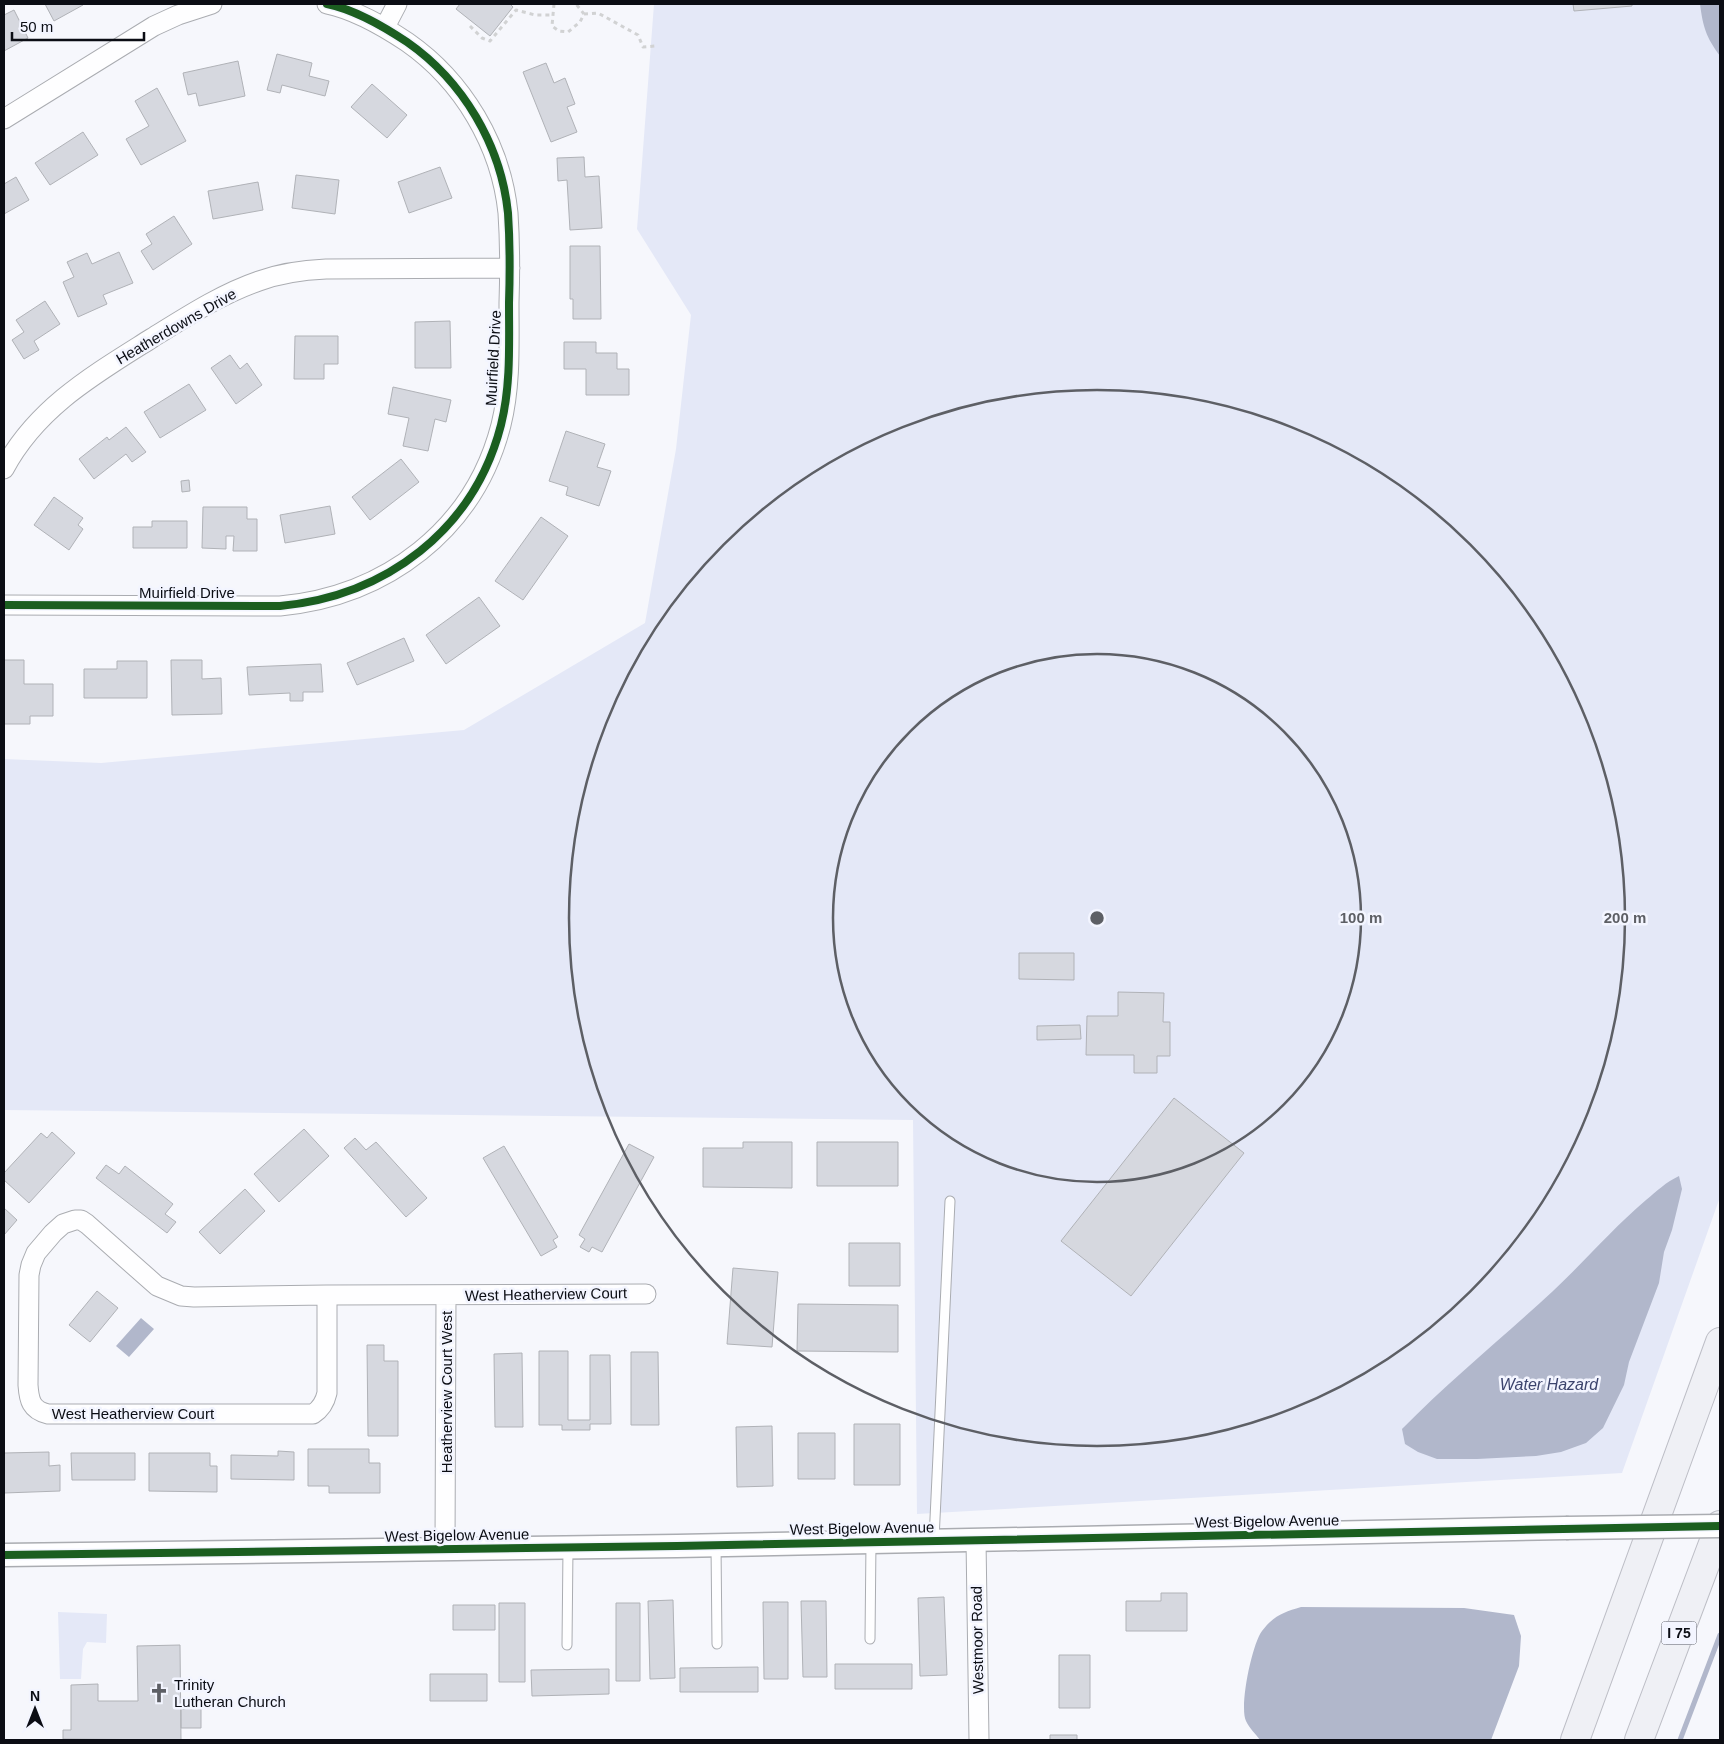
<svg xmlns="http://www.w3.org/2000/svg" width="1724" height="1744" viewBox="0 0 1724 1744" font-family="Helvetica,sans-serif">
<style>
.green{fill:#e4e8f7}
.water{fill:#b1b7cb}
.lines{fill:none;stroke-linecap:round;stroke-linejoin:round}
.stream{stroke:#b1b7cb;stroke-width:5}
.building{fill:#d6d8df;stroke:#b0b2b7}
.service-casing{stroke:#aaacb1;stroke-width:11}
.minor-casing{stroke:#aaacb1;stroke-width:21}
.tertiary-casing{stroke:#aaacb1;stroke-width:25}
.motorway-casing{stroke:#bdbec6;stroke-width:30}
.path{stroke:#d1d2d3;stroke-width:3;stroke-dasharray:4 4;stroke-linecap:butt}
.service{stroke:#fefeff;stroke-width:9}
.minor{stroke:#fefeff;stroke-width:19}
.tertiary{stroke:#fefeff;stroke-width:22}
.motorway{stroke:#eff0f5;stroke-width:28}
.tertiary-bridge-casing{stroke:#aaacb1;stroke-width:25;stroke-linecap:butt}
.tertiary-bridge{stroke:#fefeff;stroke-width:22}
.cycleway-casing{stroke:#f3f5ff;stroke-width:11}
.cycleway{stroke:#1b5e20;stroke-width:8}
.ring{fill:none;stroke:#5d5f65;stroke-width:2.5}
.labels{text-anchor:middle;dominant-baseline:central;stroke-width:5;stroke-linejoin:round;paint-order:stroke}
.shield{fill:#f3f5ff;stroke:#51535a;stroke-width:1}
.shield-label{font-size:14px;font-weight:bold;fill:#0b0d14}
.street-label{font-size:15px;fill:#0b0d14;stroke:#f3f5ff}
.poi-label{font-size:15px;fill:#0b0d14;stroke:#f3f5ff;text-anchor:start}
.water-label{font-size:16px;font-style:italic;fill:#3c446d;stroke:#f3f5ff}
.centre{fill:#5d5f65;stroke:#f3f5ff;stroke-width:2.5}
.ring-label{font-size:15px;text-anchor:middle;font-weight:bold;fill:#5d5f65;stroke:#f3f5ff;stroke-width:5;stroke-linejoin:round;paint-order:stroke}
</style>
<rect width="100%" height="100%" fill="#f6f7fc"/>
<path class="green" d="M654 4H1720V1197L1622 1473 917 1514 913 1120 4 1110V759L101 763 464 730 645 623 676 449 691 315 637 229Z
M58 1612 107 1614 106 1643 87 1642 83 1649 81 1679H60Z"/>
<path class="water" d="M1700 4H1720V56C1706 37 1703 27 1700 4Z
M1679 1176 1682 1189 1672 1230 1664 1252 1659 1283 1629 1362 1624 1385 1603 1428 1586 1443 1561 1452 1536 1456 1477 1459H1437L1418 1452 1405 1444 1402 1429C1450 1380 1503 1337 1553 1291 1585 1261 1613 1228 1646 1200 1657 1191 1666 1182 1679 1176Z
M141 1318 154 1329 129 1357 116 1346Z
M1301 1607 1464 1608 1514 1615 1521 1636 1519 1666 1491 1740H1260C1256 1734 1249 1728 1246 1721 1239 1707 1252 1644 1262 1631 1273 1616 1284 1612 1301 1607Z"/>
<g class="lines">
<path class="stream" d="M1680 1740 1720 1635"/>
</g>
<path class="building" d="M45 4H82L83 5 54 21Z
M460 4H510L513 7 490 36 456 9Z
M1573 4H1632V6L1574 11Z
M14 10 28 38 4 51V15Z
M277 54 312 63 309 76 329 81 325 96 282 85 280 93 267 90Z
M238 61 245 96 199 106 196 93 188 95 183 73Z
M546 63 554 83 565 78 575 104 567 107 577 132 551 142 523 72Z
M372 84 407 115 387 138 351 107Z
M157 88 186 141 141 165 126 139 149 126 135 101Z
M83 132 98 155 50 185 35 163Z
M584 157 585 177 599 176 602 228 570 230 567 180 558 181 557 158Z
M440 167 452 198 409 213 398 182Z
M296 175 339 180 335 214 292 208Z
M16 177 29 200 4 214V184Z
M258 182 263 210 213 219 208 191Z
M174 216 192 244 153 270 141 251 152 244 146 234Z
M570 246H600L601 319H573V299H570Z
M119 252 133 283 103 295 107 304 78 317 63 282 74 277 67 262 87 253 92 264Z
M45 301 60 324 34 341 39 350 24 359 12 340 24 332 16 320Z
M450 321 451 368H415V322Z
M295 336H338V364H324V379H294Z
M564 342H596V353H617V369H629V395H586V369H564Z
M230 355 240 369 247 363 262 385 236 404 211 368Z
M189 384 206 410 160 438 144 412Z
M393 387 451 400 446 422 435 419 428 451 403 446 409 418 388 414Z
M126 427 146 452 132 462 126 454 94 479 79 459 107 437 109 440Z
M566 431 605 444 597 467 611 471 599 506 566 495 568 487 549 481Z
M401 459 419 482 370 520 352 497Z
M189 480 190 491 182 492 181 481Z
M54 497 83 518 78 525 83 529 69 550 34 525Z
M330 506 335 534 285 543 280 515Z
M203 507H247V519H257V551H233L234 536H226V549L202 548Z
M541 517 568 536 523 600 495 581Z
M152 521H187V548H133V527H152Z
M479 597 500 626 446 664 426 635Z
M404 638 414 661 357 685 347 663Z
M4 660H24V684H53V716H30V724H4Z
M171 660H202V679L221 678 222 714 172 715Z
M117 661H147V698H84V669H117Z
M321 664 323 692H303V701H290V693L249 695 247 667Z
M1019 953H1074V980L1019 979Z
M1118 992 1164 993 1163 1022H1170V1056H1157V1073H1134V1055H1086L1087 1016H1118Z
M1080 1025 1081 1039 1037 1040V1026Z
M1174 1098 1244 1153 1131 1296 1061 1241Z
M304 1129 329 1156 279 1202 254 1174Z
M52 1132 75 1153 29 1203 4 1180V1173L41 1133 47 1138Z
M355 1138 366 1150 376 1142 427 1198 406 1217 344 1148Z
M743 1142H792V1188L703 1187V1148H743Z
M817 1142H898V1186H817Z
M629 1144 654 1157 602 1252 592 1247 589 1252 580 1247 585 1239 579 1235Z
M504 1146 558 1237 553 1240 557 1247 541 1256 483 1158Z
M106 1165 119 1174 125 1166 173 1204 165 1214 176 1222 167 1233 96 1178Z
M245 1189 265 1211 220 1254 199 1232Z
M4 1208 17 1220 4 1235Z
M849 1243H900V1286H849Z
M733 1268 778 1272 772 1347 727 1344Z
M97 1291 118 1308 90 1342 69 1325Z
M798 1304 898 1305V1352L797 1351Z
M367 1345H384V1361H398V1436H368Z
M539 1351H568V1420H590V1355H610L611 1424H590V1430H562V1425H539Z
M631 1352H658L659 1425H631Z
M522 1353 523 1427H495L494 1354Z
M854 1424H900V1485H854Z
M772 1426 773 1486 737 1487 736 1427Z
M798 1433H835V1479H798Z
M308 1449H369V1463H380V1493H329V1486H308Z
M278 1451 294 1452V1480L231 1479V1455L278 1456Z
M49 1452V1466L60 1465V1491L4 1493V1453Z
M71 1453H135V1480H72Z
M149 1453H210V1466H217V1492L149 1491Z
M1161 1593H1187V1631H1126V1601H1161Z
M944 1597 947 1675 920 1676 918 1598Z
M673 1600 675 1678 650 1679 648 1601Z
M801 1601H826L827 1677H803Z
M763 1602H788V1679H764Z
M499 1603H525V1682H499Z
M616 1603H640V1681H616Z
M453 1605H495V1630H453Z
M180 1645 181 1740 63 1739V1730H71V1685L98 1684V1701H138L137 1646Z
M1059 1655H1090V1708H1059Z
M835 1664H912V1689H835Z
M758 1667V1692H680V1668Z
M609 1669V1694L532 1696 531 1670Z
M430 1674H487V1701H430Z
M201 1708V1728H181V1709Z
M1050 1735H1077V1740H1050Z"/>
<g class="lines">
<defs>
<path id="service" d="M934 1540 950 1201
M716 1545 717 1644
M870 1639 871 1542
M567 1645 568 1548"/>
<path id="minor" d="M385 27 397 4
M4 119 154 26 178 15 212 4
M4 469C37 407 95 374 152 338 186 317 221 294 259 281 281 273 303 270 326 269L510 268
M4 605 280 606C386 596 474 530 501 425 511 385 509 343 509 303 510 273 510 243 508 213 501 145 463 81 407 42 383 26 356 10 327 4
M75 1220H81L87 1224 157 1286 181 1296 194 1297 327 1295V1393C325 1402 321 1409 313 1414H48C31 1410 29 1400 28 1385L29 1275 31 1265 36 1253 53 1233 63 1224Z
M327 1295 646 1294
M976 1540 979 1740
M445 1549 446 1295"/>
<path id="tertiary" d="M4 1555 677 1546 1566 1528"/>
<path id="motorway" d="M1575 1740 1720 1342
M1639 1740 1720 1525"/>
</defs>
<use href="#service" class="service-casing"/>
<use href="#minor" class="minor-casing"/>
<use href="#tertiary" class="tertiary-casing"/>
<use href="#motorway" class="motorway-casing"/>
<path class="path" d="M554 4 552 26 559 31 568 32 580 22 584 14 576 4
M584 14 598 13 638 35 643 47 655 46
M470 26 482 38 490 41 516 10 535 15H553"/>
<use href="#service" class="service"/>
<use href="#minor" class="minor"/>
<use href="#tertiary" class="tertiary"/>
<use href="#motorway" class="motorway"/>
<defs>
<path id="tertiary-bridge" d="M1566 1528 1720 1526"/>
</defs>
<use href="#tertiary-bridge" class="tertiary-bridge-casing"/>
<use href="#tertiary-bridge" class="tertiary-bridge"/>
<defs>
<path id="cycleway" d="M4 605 280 606C386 596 474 530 501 425 511 385 509 343 509 303 510 273 510 243 508 213 501 145 463 81 407 42 383 26 356 10 327 4
M4 1555 677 1546 1720 1526"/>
</defs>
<use href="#cycleway" class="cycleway-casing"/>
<use href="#cycleway" class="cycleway"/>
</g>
<g class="ring">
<circle cx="1097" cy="918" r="264"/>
<circle cx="1097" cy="918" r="528"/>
</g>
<defs>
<symbol id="church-bare" viewBox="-9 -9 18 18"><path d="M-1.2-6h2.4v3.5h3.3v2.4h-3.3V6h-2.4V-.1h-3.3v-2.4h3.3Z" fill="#5d5f65" stroke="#f3f5ff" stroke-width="2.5" paint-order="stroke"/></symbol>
</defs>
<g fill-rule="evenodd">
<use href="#church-bare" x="145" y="1679" width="28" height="28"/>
</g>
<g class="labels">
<rect class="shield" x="1661.5" y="1621.5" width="35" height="23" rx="4"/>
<g class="shield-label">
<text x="1679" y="1633">I 75</text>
</g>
<g class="street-label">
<text transform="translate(176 326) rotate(-30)">Heatherdowns Drive</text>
<text transform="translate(493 358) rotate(-87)">Muirfield Drive</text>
<text x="187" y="592">Muirfield Drive</text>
<text transform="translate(546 1294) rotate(-1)">West Heatherview Court</text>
<text transform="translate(446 1392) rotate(-90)">Heatherview Court West</text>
<text x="133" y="1413">West Heatherview Court</text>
<text transform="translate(1267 1521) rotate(-1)">West Bigelow Avenue</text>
<text transform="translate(862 1528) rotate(-1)">West Bigelow Avenue</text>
<text transform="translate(457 1535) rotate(-1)">West Bigelow Avenue</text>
<text transform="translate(977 1640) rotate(-91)">Westmoor Road</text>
</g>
<g class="poi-label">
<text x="174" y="1684">Trinity<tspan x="174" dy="17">Lutheran Church</tspan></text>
</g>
<g class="water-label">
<text x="1549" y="1384">Water Hazard</text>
</g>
</g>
<circle cx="1097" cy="918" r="8" class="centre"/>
<g class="ring-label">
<text x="1361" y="923">100 m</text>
<text x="1625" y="923">200 m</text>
</g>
<rect width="1724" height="1744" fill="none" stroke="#0b0d14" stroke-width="10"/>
<g transform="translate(35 1709)" stroke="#f3f5ff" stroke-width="4" paint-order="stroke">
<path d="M0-4L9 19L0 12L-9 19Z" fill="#0b0d14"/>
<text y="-8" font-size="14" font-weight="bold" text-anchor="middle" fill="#0b0d14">N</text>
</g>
<path d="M12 32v8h132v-8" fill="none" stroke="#0b0d14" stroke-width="2.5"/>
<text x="20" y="32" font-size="15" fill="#0b0d14" stroke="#f3f5ff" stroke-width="4" paint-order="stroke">50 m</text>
</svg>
